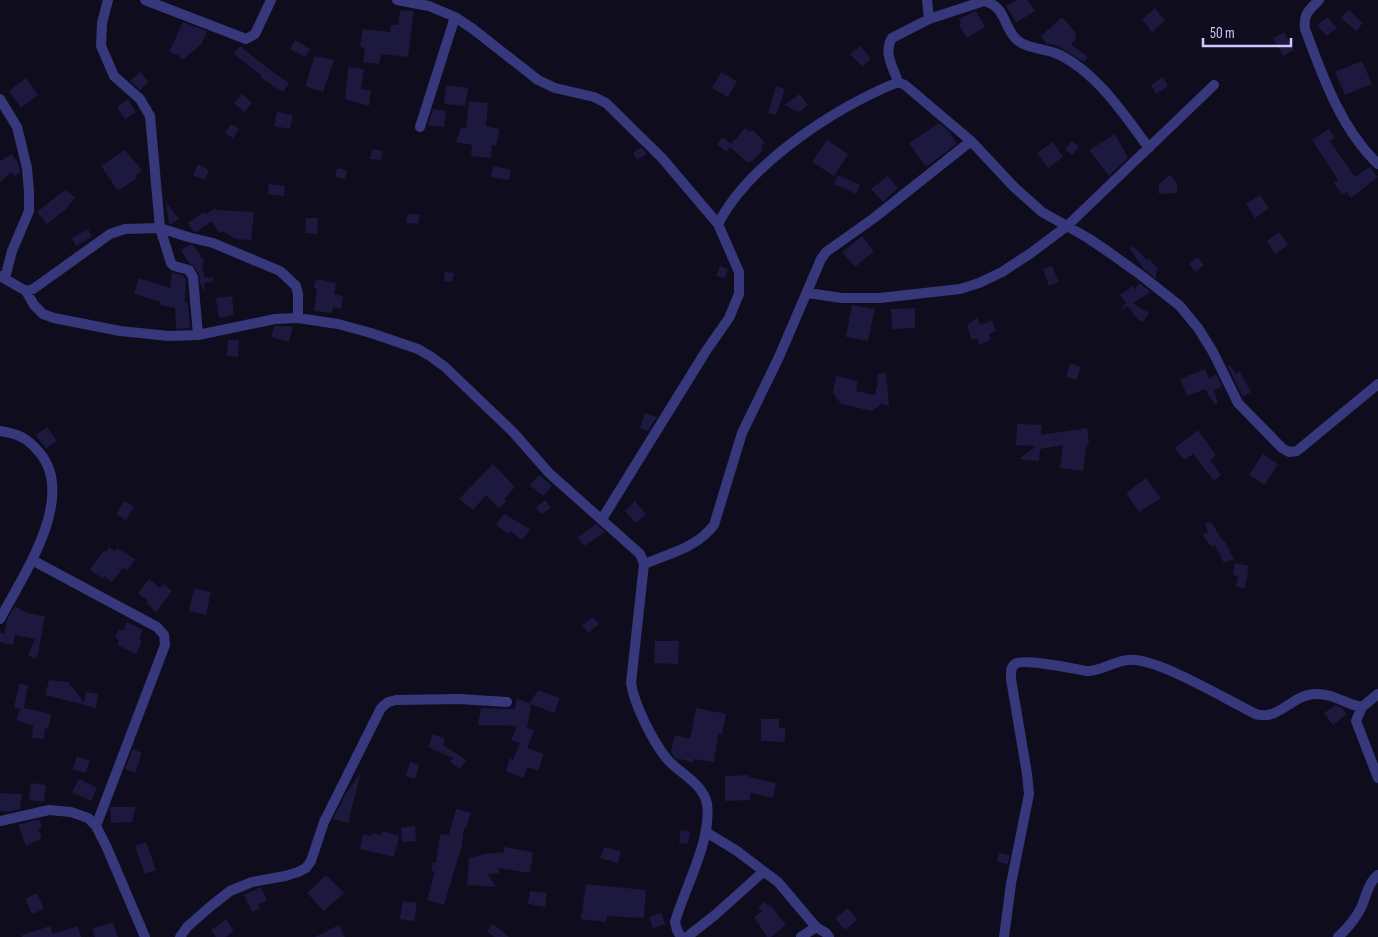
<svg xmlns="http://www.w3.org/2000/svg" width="1378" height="937" viewBox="0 0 1378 937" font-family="'Sofia Sans Condensed',sans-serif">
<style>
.building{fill:#1d183e}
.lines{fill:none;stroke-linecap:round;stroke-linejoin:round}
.street{stroke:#37387c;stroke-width:10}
</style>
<rect width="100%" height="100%" fill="#0e0c1d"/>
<path class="building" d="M1017 0H1028L1035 11 1016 23 1006 6Z
M1155 8 1165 21 1152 32 1142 19Z
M400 10 414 11 408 57 381 54 379 64 363 62 365 48 360 47 363 29 390 32 391 25H398Z
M1349 10 1363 23 1356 31 1341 18Z
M976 11 985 27 967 38 959 25 961 24 959 19Z
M1062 17 1077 34 1074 36 1076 39 1071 44 1088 57 1084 62 1056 45 1047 44 1041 36Z
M1327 17 1337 28 1327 36 1317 25Z
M183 22 207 31 201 45 182 60 178 55 169 52Z
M1284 32 1294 50 1283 56 1273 38Z
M295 40 310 49 305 57 290 49Z
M240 46 270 70 289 83 283 92 261 78 262 76 234 54Z
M860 46 871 58 863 67 850 54Z
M315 56 334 60 323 92 305 86Z
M1362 61 1372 84 1345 95 1335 72Z
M348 67 364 69 361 89 371 90 369 106 345 99Z
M140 72 149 82 140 90 130 81Z
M721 72 737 81 728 97 712 88Z
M1163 77 1168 86 1156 94 1151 85Z
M26 78 38 95 21 108 9 91Z
M446 85 468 88 465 106 444 104Z
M776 86 785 89 776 115 768 113Z
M242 94 252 103 244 112 234 103Z
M800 94 808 105 799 112 784 105Z
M128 99 136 112 125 119 117 107Z
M469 101 488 103 486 126 499 129 496 146 492 145 491 158 471 156 472 145 456 142 461 127 466 128Z
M433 109 446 111 444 127 428 125Z
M277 112 293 115 290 129 274 126Z
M939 123 949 131 957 144 926 167 909 143Z
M231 124 239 129 233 138 225 133Z
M745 128 750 132 752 130 765 142 761 148 763 150 752 162 750 161 748 163 730 147 726 152 717 144 722 137 731 144Z
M1329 129 1335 138 1330 141 1355 177 1370 167 1378 177 1351 198 1347 192 1342 195 1334 183 1338 180 1312 140Z
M1115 134 1128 158 1109 176 1089 150Z
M827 140 848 154 834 176 812 162Z
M1071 141 1079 146 1073 155 1065 150Z
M1053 142 1063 157 1048 168 1037 153Z
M641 147 647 154 637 160 633 153Z
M372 149 383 151 381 160 370 159Z
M125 150 142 170 135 176 137 178 118 191 101 166Z
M12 154 19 165 20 172 14 176 12 172 0 182V161Z
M198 164 209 170 204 180 193 175Z
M493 166 511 170 509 180 491 177Z
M337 168 347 170 345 179 335 177Z
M838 175 860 185 856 194 834 184Z
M1170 175 1177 183V193L1159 194V184Z
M888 176 898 188 883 202 871 189Z
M269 184 285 186 284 196 268 194Z
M65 190 75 197 66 209 47 224 37 212Z
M1260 195 1269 208 1255 218 1246 204Z
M166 202 179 219 171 224H169Z
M215 208 216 210 254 212 251 240 235 239 223 231 219 233 212 221 196 232 193 231 188 223 204 212 206 214Z
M408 214 420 215 418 224 406 223Z
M306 218H318L317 234 305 233Z
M88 229 92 237 76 246 72 238Z
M1279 232 1288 245 1275 254 1267 241Z
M862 236 874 251 855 267 842 252Z
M190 245H193L205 262 202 263 204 277 214 278 213 282 204 283 205 292 200 283 199 274 193 265 189 263 181 250Z
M1133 246 1147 260 1149 258 1155 266H1157L1156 279 1143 268 1130 249Z
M1198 257 1204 265 1195 272 1189 264Z
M720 266 728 269 725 278 716 276Z
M1052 266 1059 282 1049 286 1043 269Z
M172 272 184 276 186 279 185 303H188L190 328 176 329 175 308 160 305 161 302 134 294 139 278 170 288Z
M445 272 454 273 452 282 444 281Z
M316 279 336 283 334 294 343 296 341 309 333 307 332 313 314 311 317 289 314 288Z
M1139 283 1151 292 1133 303 1149 313 1143 322 1137 319 1128 306 1120 311 1126 303 1120 295 1133 286 1135 289Z
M232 296 234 315 219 318 216 298Z
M852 305 875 309 868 341 846 337Z
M915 308V328L892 329 891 309Z
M977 318 981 325 992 320 996 331 989 334 991 339 980 345 977 338 972 340 967 325Z
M274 326H293L289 342 271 337Z
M228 340H239L238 357 227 356Z
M1070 363 1081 367 1076 380 1066 377Z
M1230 365 1236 374 1240 372 1251 392 1243 397 1228 367Z
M1205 369 1209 379 1216 374 1222 386 1214 391 1218 403 1215 405 1205 389 1187 396 1180 379Z
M886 373 889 406 881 404 872 411 841 404 833 393 836 376 858 381 856 391 875 395 877 385 878 386 877 374Z
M645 413 657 417 648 431 640 428Z
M1017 424 1042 425 1041 435 1087 428 1089 443 1087 444 1088 447H1086L1083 471 1060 468 1063 445 1040 449 1039 461 1019 459 1036 446 1016 445Z
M47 427 57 441 46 449 36 435Z
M1198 430 1216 455 1210 460 1221 475 1214 481 1193 454 1184 460 1175 448Z
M1263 454 1278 464 1265 485 1249 475Z
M493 464 515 487 504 499 506 501 499 508 486 495 473 510 459 499Z
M539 475 552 486 543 496 530 485Z
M1146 478 1161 498 1139 512 1126 493Z
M545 500 551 508 541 514 536 507Z
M124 501 134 507 126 520 116 514Z
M635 501 646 514 636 523 625 511Z
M504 514 530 529 522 540 510 531 508 534 496 525Z
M1210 521 1224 542H1225L1234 559 1224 563 1215 545 1211 547 1203 535 1208 532 1205 524Z
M596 524 605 532 584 546 578 537Z
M109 547 115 551 117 548 135 559 127 571 123 568 112 582 104 576 103 579 90 570 101 554 104 551 106 552Z
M1235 563 1249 566 1245 588 1236 587 1238 576 1233 575Z
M149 579 160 588 163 584 172 591 156 612 146 603 148 601 138 593Z
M194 588 211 592 206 615 189 611Z
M15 606 27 613 45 616 38 654 35 659 28 655 35 639 15 635 13 645 0 642V632L4 634 7 620Z
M593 617 599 624 588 633 582 625Z
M127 622 143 630 139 639 142 641 136 654 117 645 119 640 115 638 119 629 123 631Z
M655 641H679L678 664 654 663Z
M49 680 68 682 84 702 86 692 98 694 96 708 45 695Z
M19 684 28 685 24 708 51 714 48 729 45 728 44 739 32 738 33 726 16 720 20 709 14 708Z
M538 690 560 698 554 713 531 704 527 728 534 731 527 748 544 754 538 771 528 767 523 778 506 771 510 758 513 760 520 743 511 740 517 726 478 725 481 708 515 709 517 699 530 703Z
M1335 705 1342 708 1347 714 1333 725 1324 713Z
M696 708 726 714 722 734 718 733 714 762 694 759 693 762 675 758 671 752 675 735 690 739Z
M761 719H779V728H785V742L761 741Z
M433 734 445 739 443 745 466 760 460 769 450 762 453 758 428 747Z
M133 749 142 753 135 773 125 769Z
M77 756 90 761 85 773 73 769Z
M410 762 419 765 415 779 406 776Z
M361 772 348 823 333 819 345 795Z
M749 775V777L776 783 773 798 750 793V800L725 801V776Z
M79 779 97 788 91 801 72 792Z
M31 783 46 785 44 802 29 800Z
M0 793 22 794 20 809 8 812 0 811Z
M110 807H136L132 822 111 823Z
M456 809 471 813 466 829 464 828 462 845 444 905 427 900 435 872 431 871 433 862 436 863 440 834 449 835Z
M39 819 42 828 38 829 42 838 26 846 18 825Z
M415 826 416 841 402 842 401 828Z
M681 830 690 832 688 844 679 843Z
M382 831 399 836 394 857 360 849 363 834 371 836 372 833 381 835Z
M146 842 156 870 145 874 135 846Z
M504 847 533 852 530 873 498 868 499 873 488 874 496 887 467 885 469 858 485 854 504 852Z
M604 847 621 851 618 863 600 858Z
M999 853 1010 855 1008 864 997 862Z
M326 875 344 893 324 911 307 893Z
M586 884 646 890 644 918 607 916 606 922 581 919Z
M261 887 267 901 258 904 260 908 252 912 244 895Z
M530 891 547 893 545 907 528 904Z
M37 893 44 909 32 914 25 899Z
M403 901 417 903 414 921 400 919Z
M765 902 768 906 770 905 786 925 771 937H767L754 917 762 911 758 907Z
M848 908 857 920 845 930 835 918Z
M661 913 665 924 653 928 649 917Z
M226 919 234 931 226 937H216L211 930Z
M113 922 118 937H95L92 929Z
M493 924 509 937H494L487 931Z
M339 925 345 937H315Z
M50 926 53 934 78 926 81 937H22V935Z"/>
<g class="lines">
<path class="street" d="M108 0 102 23 101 46 114 76 140 99 150 116 160 228 171 263 174 266 189 270 193 277 198 335
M145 0 246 39 255 34 271 0
M397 0 429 6 455 17 473 29 538 80 555 88 594 97 606 103 662 158 718 224
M927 0 929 19
M1319 0C1309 10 1303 14 1305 29 1322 75 1341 129 1378 164
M898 82C893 67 883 52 892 38L929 19 984 1C1007 7 1002 26 1017 40 1029 50 1047 48 1060 55 1098 74 1124 115 1149 148
M0 99 17 127 27 168 29 191V211L12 251 5 278
M420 127 455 17
M0 276 26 291 33 289 43 282 110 234 125 229 160 228 188 237 213 243 280 271 296 286 298 294V318
M26 291 34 305 43 314 54 318 120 331 169 336 198 335 275 319 298 318 338 324 371 333 418 349 430 356 445 367 513 432 549 473 640 554 644 564 631 683C634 704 653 742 667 759 680 774 703 783 707 804 712 840 685 887 675 922L677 930 681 937
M808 293 842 298H880L960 289 979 283 1002 272 1031 253 1067 226 1214 85
M0 431C19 434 27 438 39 452 78 497 22 577 0 619
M602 519 706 351 729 318 739 294V272L718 224C749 163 835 108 898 82L905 85 971 141 1014 187 1042 212 1088 238 1110 253 1142 276 1180 306 1198 328 1213 352 1238 403 1282 448 1289 452 1297 451 1378 384
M32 560 157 627 164 635 165 645 96 826
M644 564C671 553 696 548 714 525L742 433 779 357 821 259 826 252 874 218 971 141
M1362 707 1356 721 1378 778
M0 821 49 810 71 812 88 818 96 826 107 848 145 937
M706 832 737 851 778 882 816 927
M180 937 187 927 211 906 230 891 252 882 285 876 298 872 306 868 311 861 324 822 381 708 388 702 396 700 459 699 507 702
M687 937 715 915 763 872
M801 937 816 927 826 933 829 937
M1004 937 1011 884 1029 794 1027 774 1011 679C1011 673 1010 668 1015 664 1023 658 1075 669 1087 671 1102 671 1114 661 1128 660 1156 657 1223 698 1250 711 1253 713 1257 715 1261 715 1279 718 1294 695 1314 694 1334 693 1344 704 1362 707L1378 694
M1338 937C1348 928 1356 918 1362 906 1366 895 1369 882 1378 875"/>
</g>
<path d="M1203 38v8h88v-8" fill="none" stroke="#cbc8ff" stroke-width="2.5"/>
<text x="1210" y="38" font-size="15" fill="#cbc8ff" stroke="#0e0c1d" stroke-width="4" paint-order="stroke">50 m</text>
</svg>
